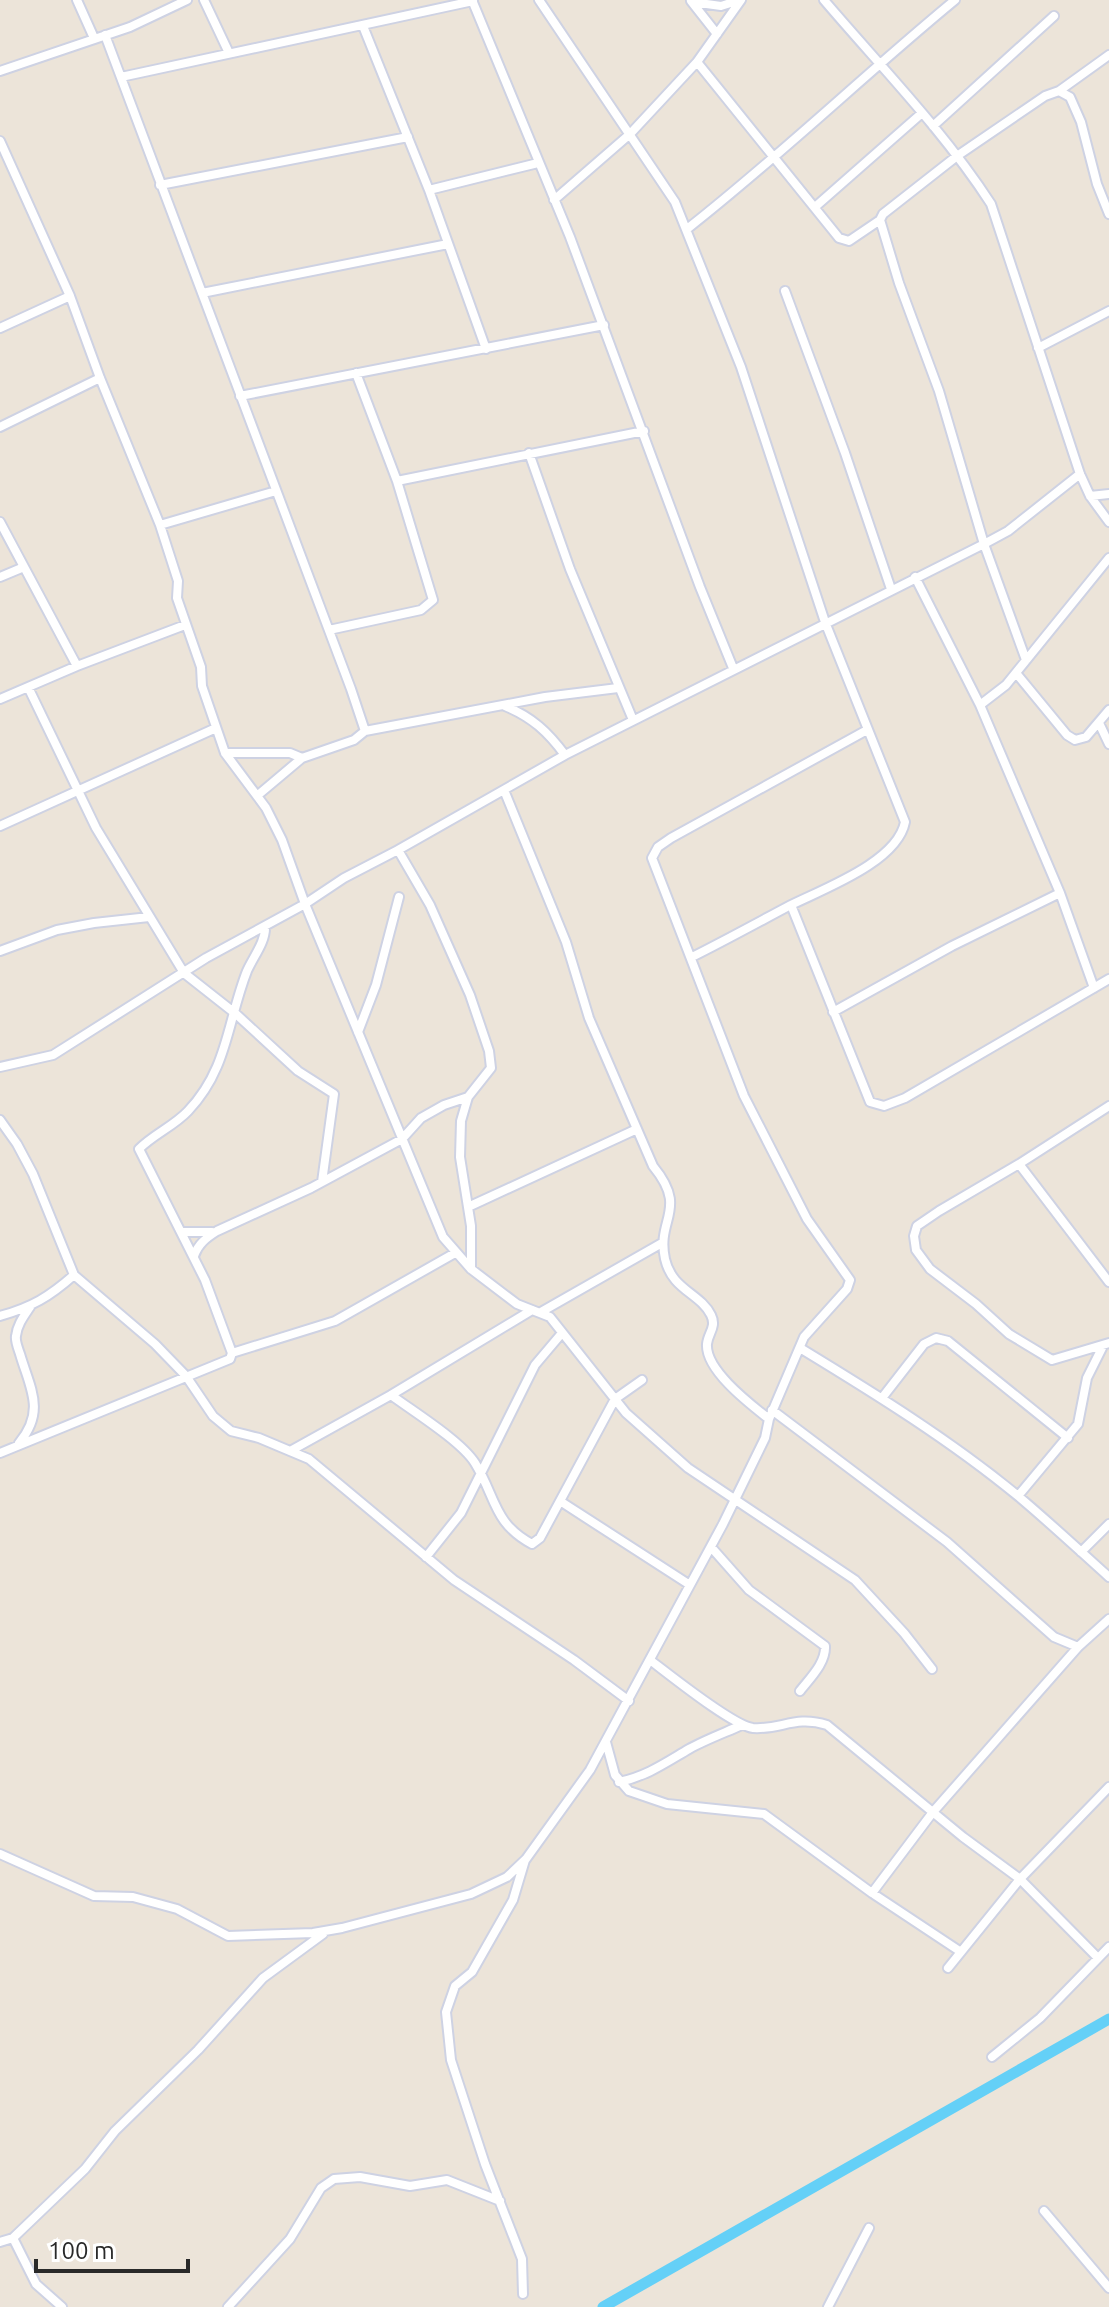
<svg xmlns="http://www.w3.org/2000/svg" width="1109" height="2307" viewBox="0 0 1109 2307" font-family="Ubuntu,sans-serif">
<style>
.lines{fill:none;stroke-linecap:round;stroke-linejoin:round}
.canal{stroke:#64d0f7;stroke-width:11}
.minor-casing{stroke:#ced2e3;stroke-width:12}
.minor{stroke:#fff;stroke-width:8}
</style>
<rect width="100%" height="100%" fill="#ece4d9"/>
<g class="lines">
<path class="canal" d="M603 2307 1109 2019"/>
<defs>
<path id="minor" d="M77 0 94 38
M204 0 229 53
M472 0 570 237 700 587 733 668
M539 0 675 202 741 367 825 622 905 822C897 863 820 890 787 907 755 924 724 941 692 957
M824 0C881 67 943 130 991 204L1080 474 1090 496 1109 522
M691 1 717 34
M692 2 721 6 740 0
M363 26 429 190 486 349
M105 35 351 689 365 731 354 740 302 758 258 795
M697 62 839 238 849 241 880 220
M0 71 130 27 187 0
M121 77 473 1
M1059 91 1109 55
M933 126 1054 16
M0 141 70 296 100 378 160 525 178 581 177 598 201 667 202 686 225 753 266 808 282 840 305 904 443 1237 471 1269 517 1304 550 1317 626 1413 688 1468 855 1580 904 1633 932 1669
M160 185 408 137
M429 190 538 163
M554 200 630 134 697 62 741 0
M815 207 922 113
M687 229C779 157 864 75 955 0
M785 291 845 453 891 589
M202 293 448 244
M0 328 70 296
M1038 348 1109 311
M240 396 604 325
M0 427 100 378
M529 453 570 569 633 720
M397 481 644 431
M1090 496 1109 494
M0 522 77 666
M160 525 276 491
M0 577 24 567
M915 577 980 705 1006 685 1109 558
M329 630 421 610 433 600 397 481 356 373
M1026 660 984 544 939 391 899 283 880 220 883 214 957 156 1045 96 1059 91 1070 97 1081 122 1097 184 1109 214
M1016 673 1067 735 1075 740 1086 737 1109 710
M28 687 96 828 184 973 236 1014 298 1071 334 1094 322 1182
M0 699 77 666 185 625
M980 705 1060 893 1094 988
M505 706C532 717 548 732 565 755
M1099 723 1109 744
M365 731 545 697 618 688
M225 753H290L302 758
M504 790 566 942 589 1018 653 1166C689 1210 656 1218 665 1259 672 1290 700 1293 711 1315 717 1327 708 1333 707 1344 705 1370 750 1404 769 1419
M0 826 216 728
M398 850 430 905 470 995 489 1051 491 1068 468 1097 461 1121 460 1157 471 1226V1269
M791 905 870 1102 884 1106 905 1098 1109 979
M0 951 57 930 94 923 149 917
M833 1012 952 946 1060 893
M358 1032 376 985 399 897
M0 1067 53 1055 206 958 305 904 344 878 398 850 565 755 984 544 1008 531 1080 474
M1109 1106 1019 1164 939 1211 917 1226 914 1236 916 1250 930 1269 976 1304 1009 1334 1052 1360 1109 1343
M0 1120 17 1144 33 1174 74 1275 155 1344 186 1376 213 1416 231 1431 259 1438 309 1459 454 1580 574 1660 629 1701
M1019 1164 1109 1282
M468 1207 637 1129
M182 1232H212
M194 1256C198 1244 206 1238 217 1231L311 1188 402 1139 421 1118 444 1105 468 1097
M541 1312 662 1243
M0 1316C32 1307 49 1297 74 1275
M800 1348C874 1393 950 1440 1018 1496 1049 1522 1079 1550 1109 1577
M232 1353 335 1321 455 1253
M391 1395C414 1412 461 1441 475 1463 496 1497 493 1523 532 1544L540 1538 615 1399 642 1380
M882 1398 924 1344 936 1338 948 1341 1068 1438
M772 1410 947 1542 1054 1637 1078 1647 1109 1619
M19 1443C46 1411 30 1388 20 1354 18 1348 15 1341 16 1336 17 1325 24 1316 30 1307
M292 1450 391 1395 532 1310
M0 1453 230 1359 232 1353 205 1280 139 1149C154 1134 174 1126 188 1111 228 1069 227 1022 247 971 253 957 266 942 265 926
M1018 1496 1078 1424 1087 1378 1103 1346
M560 1501 690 1585
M711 1547 749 1590 825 1646C826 1663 810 1678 800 1691
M1081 1552 1109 1524
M426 1557 461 1513 535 1365 562 1333
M650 1660C670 1675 733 1726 753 1728 781 1730 795 1715 827 1725L963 1837 1020 1879 1098 1958
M606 1742 615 1775 629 1791 667 1804 764 1814 872 1893 961 1952
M619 1782C647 1776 665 1763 689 1749 705 1740 724 1733 742 1725
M0 1854 94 1896 133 1897 177 1909 228 1936 313 1933 342 1928 471 1894 507 1877 526 1859 590 1770 723 1524 765 1438 769 1419 804 1337 847 1289 850 1280 807 1219 744 1096 652 858 658 847 671 838 867 730
M872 1893 933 1812 1078 1647
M948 1968 1020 1879 1109 1787
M992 2057 1040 2018 1109 1947
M1044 2211 1109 2288
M13 2238 36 2284 62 2307
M0 2242 13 2238 85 2169 115 2131 198 2050 263 1978 323 1934
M523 2294 522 2259 485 2164 451 2060 446 2012 455 1986 472 1972 513 1900 525 1860
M228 2307 290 2239 321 2188 334 2179 360 2177 410 2186 447 2180 500 2201
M828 2307 869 2228"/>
</defs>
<use href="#minor" class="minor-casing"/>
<use href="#minor" class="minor"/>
</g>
<path d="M36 2259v12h152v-12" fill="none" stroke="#292929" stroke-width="4"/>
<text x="48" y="2259" font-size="24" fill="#292929" stroke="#ffffff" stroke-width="6" paint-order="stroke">100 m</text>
</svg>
